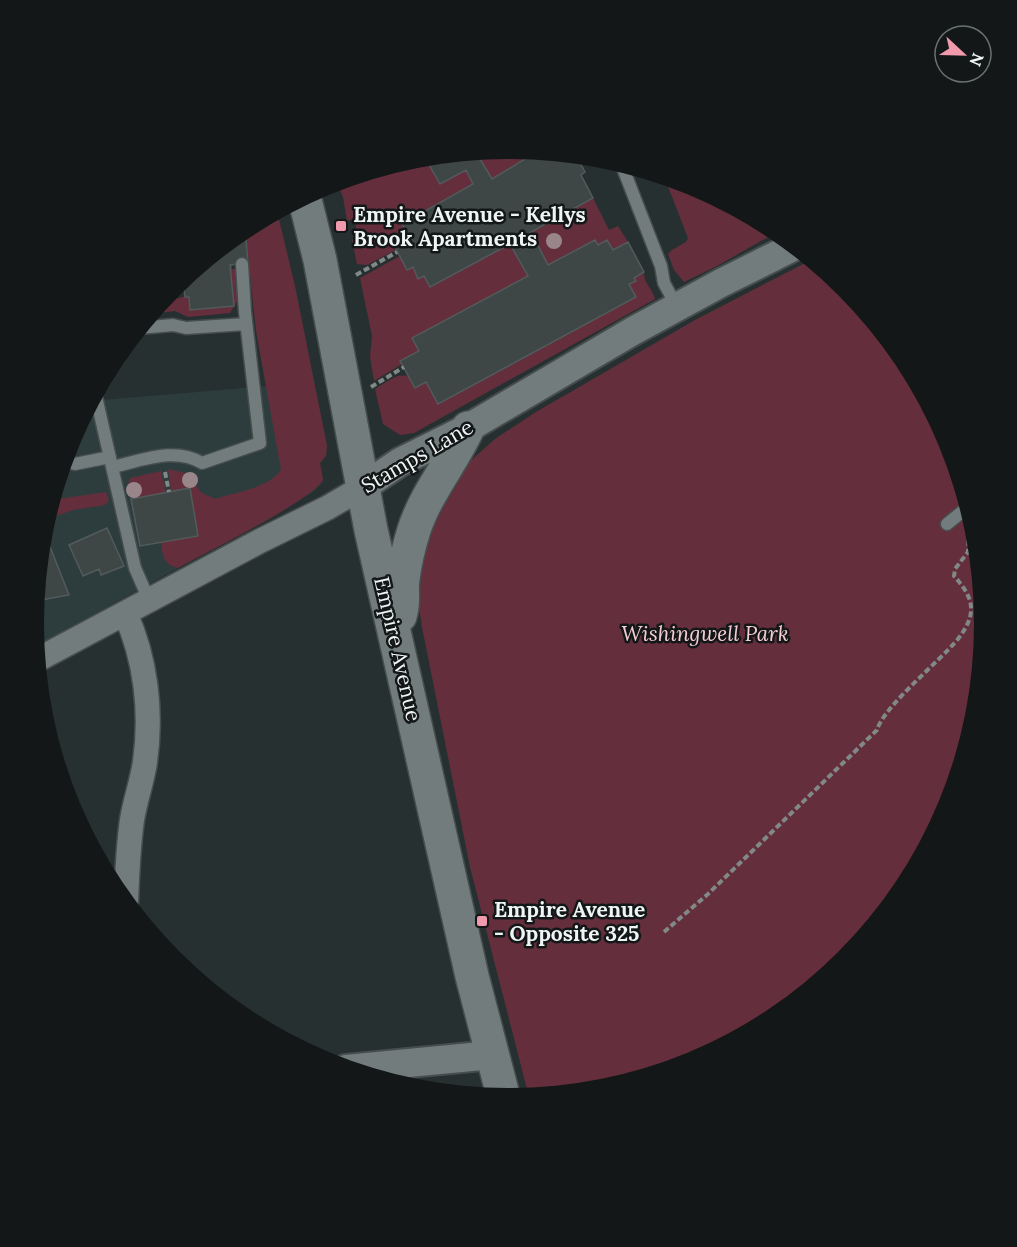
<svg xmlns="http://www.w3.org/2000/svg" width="1017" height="1247" viewBox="0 0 1017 1247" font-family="Lora,serif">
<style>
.built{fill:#2d3d3e}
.green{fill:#652e3c}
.building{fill:#3e4646;stroke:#525b5b;stroke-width:1.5}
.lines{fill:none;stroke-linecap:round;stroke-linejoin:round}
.service-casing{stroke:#464d4d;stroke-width:15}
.minor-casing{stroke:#464d4d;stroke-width:27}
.tertiary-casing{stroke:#464d4d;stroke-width:32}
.secondary-casing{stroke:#464d4d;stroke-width:36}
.path{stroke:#808888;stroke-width:4;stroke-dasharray:6 3;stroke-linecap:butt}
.service{stroke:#737c7d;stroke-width:12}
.minor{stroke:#737c7d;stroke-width:24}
.tertiary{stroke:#737c7d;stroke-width:28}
.secondary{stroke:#737c7d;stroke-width:33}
.tree{fill:#98868a}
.poi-dot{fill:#f29aad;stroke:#131717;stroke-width:2}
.labels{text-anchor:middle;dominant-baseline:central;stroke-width:5;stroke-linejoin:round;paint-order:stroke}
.poi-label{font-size:21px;font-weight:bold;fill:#eff5f5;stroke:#131717;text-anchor:start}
.street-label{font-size:21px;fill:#eff5f5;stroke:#131717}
.park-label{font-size:21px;font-style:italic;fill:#f5cdd4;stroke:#131717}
</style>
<rect width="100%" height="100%" fill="#273030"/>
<path class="built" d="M314 382 327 446 326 456 320 463 323 480 320 485 313 492 257 525 35 646 33 623 42 530 69 441 91 401Z"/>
<path class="green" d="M506 148 538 151 492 179 480 159 497 149Z
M437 155 427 161 440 184 466 170 473 184 402 223 410 238 395 247 396 250 367 265 357 264 352 240 358 236 354 219 347 221 343 197 336 181 416 157Z
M664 176 691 184 777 232 717 266 684 282 674 270 668 254 672 250 686 242 688 238Z
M593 198 609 230 618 226 628 242 613 250 607 240 598 245 595 240 548 265 532 235 525 238 524 236Z
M277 211 295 286 327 446 326 456 320 463 323 480C311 501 205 553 178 568 147 563 170 514 171 493 171 485 169 477 168 469L186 473 202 493 215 499C236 492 267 489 281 470L256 331 245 228Z
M510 244 528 276 412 338 419 351 401 360 402 364 374 381 370 357 372 336 360 278 400 256 407 270 413 267 418 279 424 276 431 287Z
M811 260 845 288 904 360 948 442 975 531 984 624 975 717 948 806 904 888 844 960 772 1019 690 1063 601 1090 529 1097 470 867 422 627 418 600 419 568 438 508 467 464 495 439 536 412 695 320Z
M230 265H232V269H235L238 300 230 313 188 317 175 311 158 313C162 303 181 295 189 297L191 310 234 306Z
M644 272C643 283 653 289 655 299L414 433 400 435 383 424 375 389C399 374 399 371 426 382L439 404 636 297 629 284 636 281 634 278Z
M161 471 166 493 131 499 128 485 130 478Z
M106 492 109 500 105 505 73 510 45 520 51 500Z"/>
<path class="building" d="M497 149 480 159 492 179 538 151 576 155 585 172 581 175 593 198 524 236 525 238 532 234 548 265 595 240 598 245 607 240 613 250 628 242 644 272 634 278 636 281 629 284 636 297 438 404 426 382 415 388 400 361 419 351 412 338 528 276 510 244 430 287 424 276 418 279 413 267 407 270 395 247 410 238 402 224 473 184 466 170 440 184 427 161 437 155Z
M245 228 248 263 230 265 234 306 190 310 189 297H185L183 280 189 279V274Z
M190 488 198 536 140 546 131 499Z
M107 528 124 566 101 575 99 569 83 576 69 545Z
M43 529 69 595 35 601 42 530Z"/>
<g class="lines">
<defs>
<path id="service" d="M621 163 661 266 664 283 677 307
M139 328 173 325 186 328 246 324
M95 392 135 568 149 600
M63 461 75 464 110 457
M112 467C141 461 175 446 202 463L260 443 245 312 242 264
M947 524 968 507"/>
<path id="minor" d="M125 613C146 659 152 712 145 762 142 782 135 801 132 820 128 848 127 875 126 903
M37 660 258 542 327 508 363 487"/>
<path id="tertiary" d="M363 487 400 462 468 428 633 331 721 283 795 246
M346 1069 492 1055"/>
<path id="secondary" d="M304 196 320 260 371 530 472 976 504 1099
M400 616C405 600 401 594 403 579 405 563 409 546 414 530 426 493 452 463 468 428"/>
</defs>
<use href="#service" class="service-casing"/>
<use href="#minor" class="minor-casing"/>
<use href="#tertiary" class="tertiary-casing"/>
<use href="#secondary" class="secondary-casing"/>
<path class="path" d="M356 275 397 252
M371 387 404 367
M165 472 169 492
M664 932 708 894 877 730C884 706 940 661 958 639 977 614 975 599 954 576L955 569 968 552 969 527"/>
<use href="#service" class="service"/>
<use href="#minor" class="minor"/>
<use href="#tertiary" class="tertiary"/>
<use href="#secondary" class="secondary"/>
</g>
<g class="tree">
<circle cx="554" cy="241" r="8"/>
<circle cx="190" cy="480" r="8"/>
<circle cx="134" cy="490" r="8"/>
</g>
<g class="poi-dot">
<rect x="335" y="220" width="12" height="12" rx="3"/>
<rect x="476" y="915" width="12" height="12" rx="3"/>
</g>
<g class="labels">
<g class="poi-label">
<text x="353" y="214">Empire Avenue - Kellys<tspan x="353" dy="24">Brook Apartments</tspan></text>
<text x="494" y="909">Empire Avenue<tspan x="494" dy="24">- Opposite 325</tspan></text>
</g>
<g class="street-label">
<text transform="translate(417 456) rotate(-30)">Stamps Lane</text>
<text transform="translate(398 649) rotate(77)">Empire Avenue</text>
</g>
<g class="park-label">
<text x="705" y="633">Wishingwell Park</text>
</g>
</g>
<path d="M0 0H1017V1247H0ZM508 159H510A464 464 0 0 1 974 623V624A464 464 0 0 1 510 1088H508A464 464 0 0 1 44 624V623A464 464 0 0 1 508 159Z" fill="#131717" fill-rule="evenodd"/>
<g transform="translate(963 54) rotate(112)"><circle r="28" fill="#131717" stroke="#6b7070" stroke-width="1.5"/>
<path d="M0-4.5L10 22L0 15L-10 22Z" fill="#f29aad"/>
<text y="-9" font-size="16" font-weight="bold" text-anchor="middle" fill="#eff5f5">N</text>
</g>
</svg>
